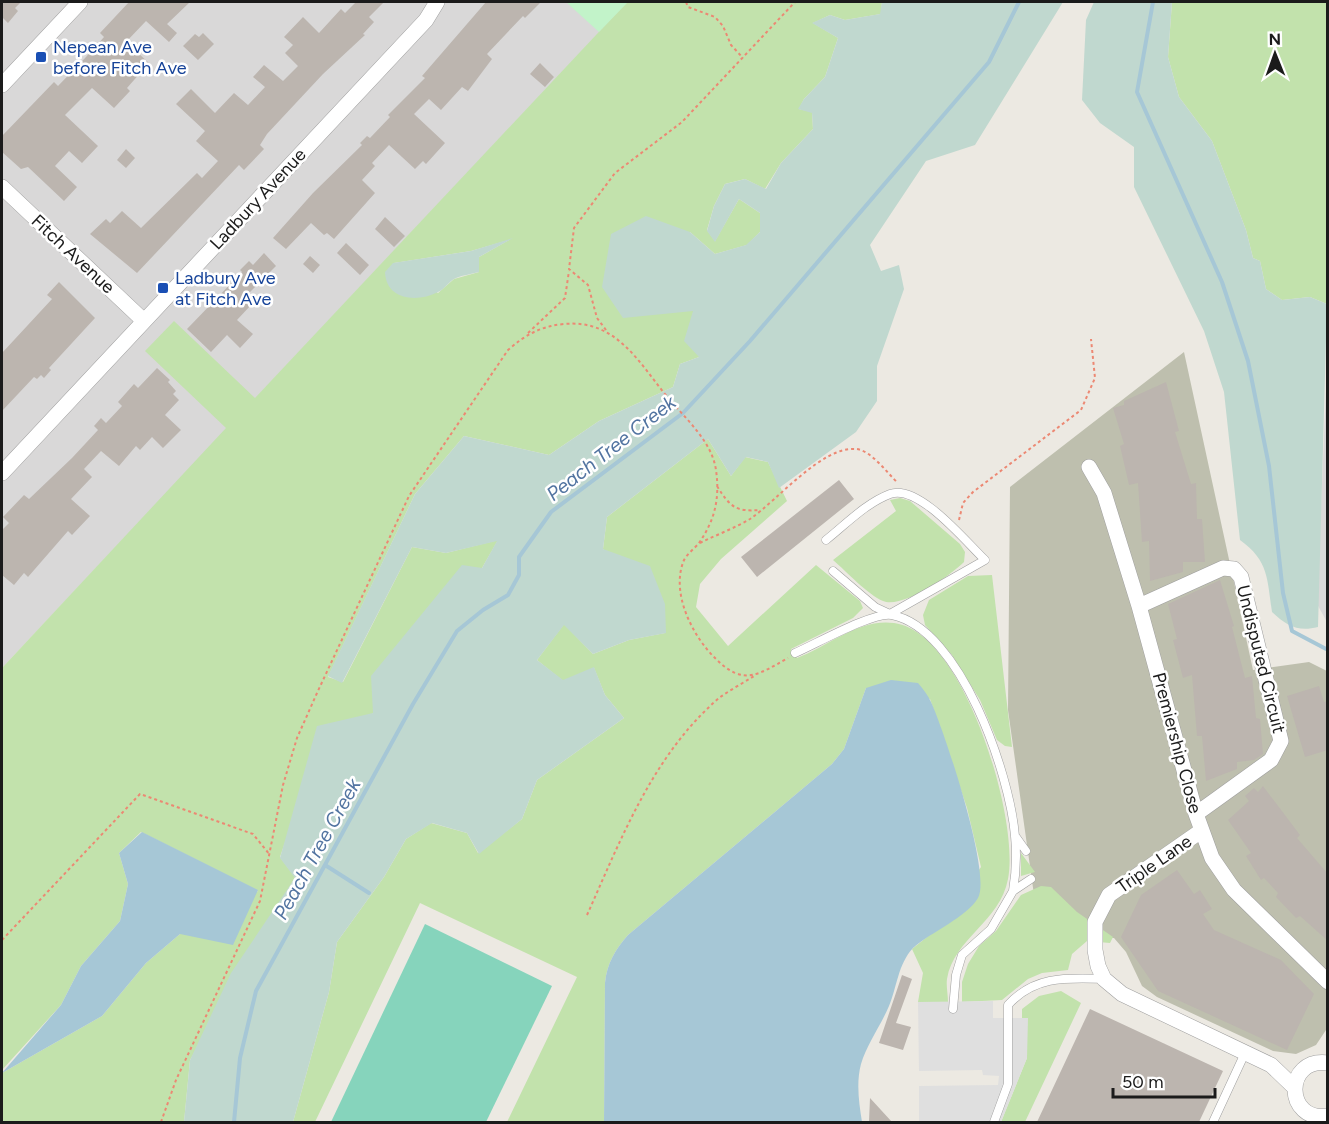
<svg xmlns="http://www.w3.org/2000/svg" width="1329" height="1124" viewBox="0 0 1329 1124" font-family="Figtree,sans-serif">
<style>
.residential{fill:#d9d8d8}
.construction{fill:#bebfae}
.grass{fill:#c2e2ac;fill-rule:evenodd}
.wetland{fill:#c0d8cf}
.park{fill:#c2f3c9}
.pitch{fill:#86d4bc}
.parking{fill:#dfdfdf}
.water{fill:#a6c7d6}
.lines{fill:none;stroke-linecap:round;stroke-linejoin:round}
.stream{stroke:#a6c7d6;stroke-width:4}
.building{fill:#bcb5af}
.lane-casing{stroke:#9f9f9f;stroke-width:9}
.street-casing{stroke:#9f9f9f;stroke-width:16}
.path{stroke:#ec8873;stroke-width:2;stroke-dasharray:3 3;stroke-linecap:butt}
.lane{stroke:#fff;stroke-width:8}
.street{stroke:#fff;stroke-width:15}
.transit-dot{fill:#1a4fb4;stroke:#fff;stroke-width:2}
.labels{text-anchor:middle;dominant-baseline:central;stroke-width:5;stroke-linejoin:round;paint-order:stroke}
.transit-label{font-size:18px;fill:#164399;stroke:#fff;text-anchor:start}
.street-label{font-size:18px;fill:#1b1b1b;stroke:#fff}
.water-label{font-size:20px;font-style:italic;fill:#5274a1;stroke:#fff}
</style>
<rect width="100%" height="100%" fill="#ece9e2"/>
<path class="residential" d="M2 2H628L2 668Z
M1327 366V622L1317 604Z"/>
<path class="construction" d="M1184 352 1253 670 1309 662 1327 671 1328 1027 1316 1045 1296 1054 1273 1051 1157 997 1142 986 1126 952 1114 938H1078L1035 902 1008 710 1010 487Z"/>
<path class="grass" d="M627 2H882L881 14 845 20 830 15 813 23 838 38 825 77 804 99 799 109 812 112 813 129 781 163 765 189 745 179 725 184 714 206 707 230 715 241 739 199 760 213V232L747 245 715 254 690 232 699 357 680 364 673 387 599 421 549 455 464 436 415 494 328 677 343 682 412 547 446 553 498 540 482 568 293 819 280 857 295 877 190 1060 184 1122H2V1073L102 1016 146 963 180 934 258 891 141 832 119 853 128 884 120 921 81 966 61 1005 2 1070V668L226 428 145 351 174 321 255 398ZM509 240 479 257V272L454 279 438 293 394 263 471 251Z
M1172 2H1327V304L1310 297 1282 300 1266 289 1260 261 1253 258 1246 230 1212 141 1179 97 1168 57Z
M708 439 731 476 745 457 768 462 787 501 721 559 700 584 696 607 728 646 816 565 860 601 863 608 853 618 791 649 797 658C828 646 860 618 894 623 964 631 1020 820 1008 879 1000 922 954 938 947 979 946 986 948 994 948 1002H918L923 973 912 949 937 929 981 867 967 808 930 699 866 688 844 749 832 764 628 935C615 950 607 963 605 983L604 1122H507L577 977 420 903 315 1122H293L329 992 337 942 384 877 406 839 431 823 467 833 478 853 522 819 537 780 624 718 605 695 594 668 563 681 537 660 564 624 593 654 629 640 665 633 603 549 607 517Z
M900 498 910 501 960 544 965 552 964 562C950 576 902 609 883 601 868 595 846 571 833 560L896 511 890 500Z
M992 575 1012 747 1005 746 997 740 980 700 952 655 925 625 923 615 929 600 968 576Z
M1021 853 1035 872 1021 876Z
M1041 886 1051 887 1077 912 1113 937 1110 943 1087 941 1072 954 1068 970 1042 973 1028 979 1002 1000 962 1002V982L968 964 979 946 996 931 1021 895Z
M1061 991 1081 1003 1025 1122H1001L1027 1058V1018H1022V1009L1039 996Z"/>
<path class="wetland" d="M882 2H1063L975 145 926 161 870 245 881 271 899 265 904 289 877 366V401L856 432 779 488 768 462 746 457 731 476 708 439 607 517 603 549 650 566 665 604 666 633 629 640 593 654 564 625 537 660 563 680 594 667 605 695 624 718 537 780 522 819 479 854 467 833 432 823 406 839 384 877 337 942 329 992 293 1122H184L190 1060 231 973 295 878 280 858 317 726 373 713 371 676 462 565 482 568 497 541 446 553 412 547 342 683 328 676 415 494 464 436 549 455 599 421 673 387 680 364 699 357 684 341 693 311 623 318 602 287 611 234 646 216 690 232 715 254 746 245 760 232V213L739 199 715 242 707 231 714 206 725 184 745 179 766 189 781 163 813 129 812 113 798 109 804 99 825 77 838 38 812 23 830 15 845 20 880 14Z
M1094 2H1172L1168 57 1179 97 1212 141 1246 230 1253 258 1260 261 1266 289 1282 300 1310 297 1327 304 1318 627C1298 632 1287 626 1272 612 1267 579 1269 561 1240 540L1224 392 1204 331 1134 187V147L1100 123 1082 100 1086 20Z
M513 238 479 257V272C472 274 463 275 456 278 449 281 445 289 438 292 417 303 386 300 385 272L393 263 471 251Z"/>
<path class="park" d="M566 2H628L599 32Z"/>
<path class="pitch" d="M425 924 552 986 486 1122H331Z"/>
<path class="parking" d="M993 1001V1018H1028L1027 1058 1001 1122H919V1086L998 1085 999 1076 983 1075 982 1070 919 1071 918 1002Z"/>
<path class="water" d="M891 680 918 683C923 689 928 695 931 702 944 730 992 874 978 898 967 917 931 932 913 948 898 964 897 987 889 1006 881 1025 867 1044 861 1064 856 1083 859 1103 862 1122H604L605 983C607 963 615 950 628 935L832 764 844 749 866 688Z
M142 832 258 890 233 945 180 934 146 963 102 1016 2 1073 61 1005 81 966 120 921 128 884 119 853Z"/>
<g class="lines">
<path class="stream" d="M1153 2 1137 92 1222 282 1248 361 1269 466 1283 593 1292 631 1328 650
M325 865 369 893
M234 1122 240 1058 256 991 413 704 457 631 483 610 508 595 519 575V557L551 512 683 413 750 341 989 62 1019 2"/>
</g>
<path class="building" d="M2 2H21L15 8 18 11 8 23 2 17Z
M129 2H190L167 24 177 33 169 42 146 21 126 42 149 63 127 88 130 91 114 108 92 88 65 115 98 146 82 163 69 151 55 166 77 187 64 201 28 167 21 169 2 152V136L54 82 58 86 86 57 104 37 100 33Z
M356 2H384L369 17 374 22 363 34 365 35 323 74 267 134 260 145 264 149 244 170 239 165 137 273 90 234 106 219 110 223 122 211 141 228 197 173 202 178 218 161 196 141 205 131 176 104 191 89 215 113 234 93 248 105 265 87 253 77 264 65 283 81 298 66 285 53 293 45 284 37 303 17 319 33 341 9 345 13Z
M486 2H541L525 18 523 16 487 54 492 59 468 91 462 87 441 110 429 99 414 114 445 143 426 164 423 161 415 169 389 145 372 163 375 166 362 180 375 193 334 239 327 233 324 235 311 223 286 249 273 238 313 193 362 145 360 143 367 136 370 138 390 117 388 115 425 78 422 76Z
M203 33 214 44 198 60 183 46 195 34 199 37Z
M540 63 554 77 545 87 530 74Z
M126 149 135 158 126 168 117 160Z
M385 217 405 236 394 247 375 229Z
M346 243 369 265 360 275 337 253Z
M264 253 276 266 244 298 251 305 237 320 253 334 240 348 227 335 211 352 187 329 242 272 240 270 249 261 253 265Z
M310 256 320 265 313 273 303 264Z
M59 282 95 318 49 368 51 370 44 378 41 375 37 379 34 377 2 411V353L52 299 47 295Z
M157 368 170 380 168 382 176 391 173 394 179 400 165 415 181 430 163 448 152 437 140 450 136 446 119 466 101 451 84 469 92 477 71 499 90 516 72 535 68 531 28 577 24 573 14 585 2 575V530L9 523 3 517 24 495 29 499 72 458 98 430 94 426 101 418 106 423 122 406 118 402 134 384 138 388Z
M1166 382 1179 431 1175 432 1191 484 1196 483 1197 519H1202L1205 562H1183V572L1150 581 1149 541 1142 542 1138 483 1129 485 1120 446 1124 444 1113 408 1124 405V401Z
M839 480 854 499 757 577 741 557Z
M1220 580 1234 626 1232 627 1245 678 1252 676 1256 718 1260 719 1263 754 1254 760 1237 762V769L1206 781 1202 736H1197L1192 675 1183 678 1173 640 1177 639 1168 604Z
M1319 686 1324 702 1328 701V750L1305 757 1287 696Z
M1263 786 1300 835 1297 838 1328 874V941L1300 916 1296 918 1276 897 1278 893 1264 878 1261 880 1246 856 1251 853 1228 820 1249 801 1245 796 1254 788 1258 792Z
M1177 870 1194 894 1200 890 1212 909 1203 914 1214 930 1281 960 1314 994 1287 1050 1158 991 1121 937 1141 895Z
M902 975 912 979 896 1023 911 1027 903 1050 879 1043Z
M1090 1009 1223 1071 1199 1122H1037Z
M870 1098 892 1122H869Z"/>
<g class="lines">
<defs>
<path id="lane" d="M826 540C845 525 866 503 890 494 918 483 966 542 985 560L890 614 875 607 833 571
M795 653C814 645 874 611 892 615 961 629 1010 775 1015 836 1017 855 1016 873 1013 891
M1016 837 1026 851
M953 1009 956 975 962 955 991 929 1013 891 1031 879
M994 1122 1008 1084V1005C1035 975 1068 978 1104 979
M1213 1122 1245 1053"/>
<path id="street" d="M2 85 80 2
M2 187 144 321
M1089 467 1104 493 1139 606 1196 814 1212 858 1234 890 1328 982
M2 473 426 20 437 2
M1139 606 1223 568 1234 569 1241 577 1281 741 1271 760 1196 814
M1201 831 1109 895 1095 922V950L1098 966 1104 979 1122 994 1271 1065 1294 1087
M1328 1063C1283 1057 1285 1123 1328 1116"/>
</defs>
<use href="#lane" class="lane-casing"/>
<use href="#street" class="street-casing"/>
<path class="path" d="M686 2 688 7 715 17 723 26 731 45 743 58
M606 330 597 318 588 285 569 269 574 228 615 173 682 122 795 2
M528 333 565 298 569 271
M717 486C730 507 736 512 760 510
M959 520 963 503 973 492 1081 410 1095 378 1091 339
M700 543C716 535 735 528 750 519 778 500 822 446 856 449 871 450 887 473 898 483
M587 915C622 837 653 755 719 698 730 690 743 683 754 676
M2 940 140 794 253 834 270 855
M161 1122 176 1080 260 901 283 785 297 738 317 693 409 496 508 350C525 335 541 326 564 324 617 319 639 363 669 399 687 420 712 442 716 470 720 498 715 520 699 543 695 548 687 554 684 560 670 593 693 637 716 659 744 687 759 674 788 658"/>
<use href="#lane" class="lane"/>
<use href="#street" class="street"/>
</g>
<g class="transit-dot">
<rect x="35" y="51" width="12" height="12" rx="3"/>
<rect x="157" y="282" width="12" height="12" rx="3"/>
</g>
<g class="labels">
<g class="transit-label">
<text x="53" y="47">Nepean Ave<tspan x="53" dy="21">before Fitch Ave</tspan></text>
<text x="175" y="278">Ladbury Ave<tspan x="175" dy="21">at Fitch Ave</tspan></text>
</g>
<g class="street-label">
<text transform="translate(258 199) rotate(-47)">Ladbury Avenue</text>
<text transform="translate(73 254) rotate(43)">Fitch Avenue</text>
<text transform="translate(1261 659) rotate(76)">Undisputed Circuit</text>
<text transform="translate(1177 743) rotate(75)">Premiership Close</text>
<text transform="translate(1154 864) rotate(-35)">Triple Lane</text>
</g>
<g class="water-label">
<text transform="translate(611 448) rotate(-38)">Peach Tree Creek</text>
<text transform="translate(317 849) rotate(-61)">Peach Tree Creek</text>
</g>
</g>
<rect width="1329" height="1124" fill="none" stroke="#1b1b1b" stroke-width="6"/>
<g transform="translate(1275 54) rotate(359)" stroke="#ffffff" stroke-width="4.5" paint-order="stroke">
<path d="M0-4.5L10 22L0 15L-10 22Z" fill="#1b1b1b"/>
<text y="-9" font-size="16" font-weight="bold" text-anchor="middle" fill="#1b1b1b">N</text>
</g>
<path d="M1113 1088v9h102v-9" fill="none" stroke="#1b1b1b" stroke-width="3"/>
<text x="1122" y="1088" font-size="18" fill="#1b1b1b" stroke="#ffffff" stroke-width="4.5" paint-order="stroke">50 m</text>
</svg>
